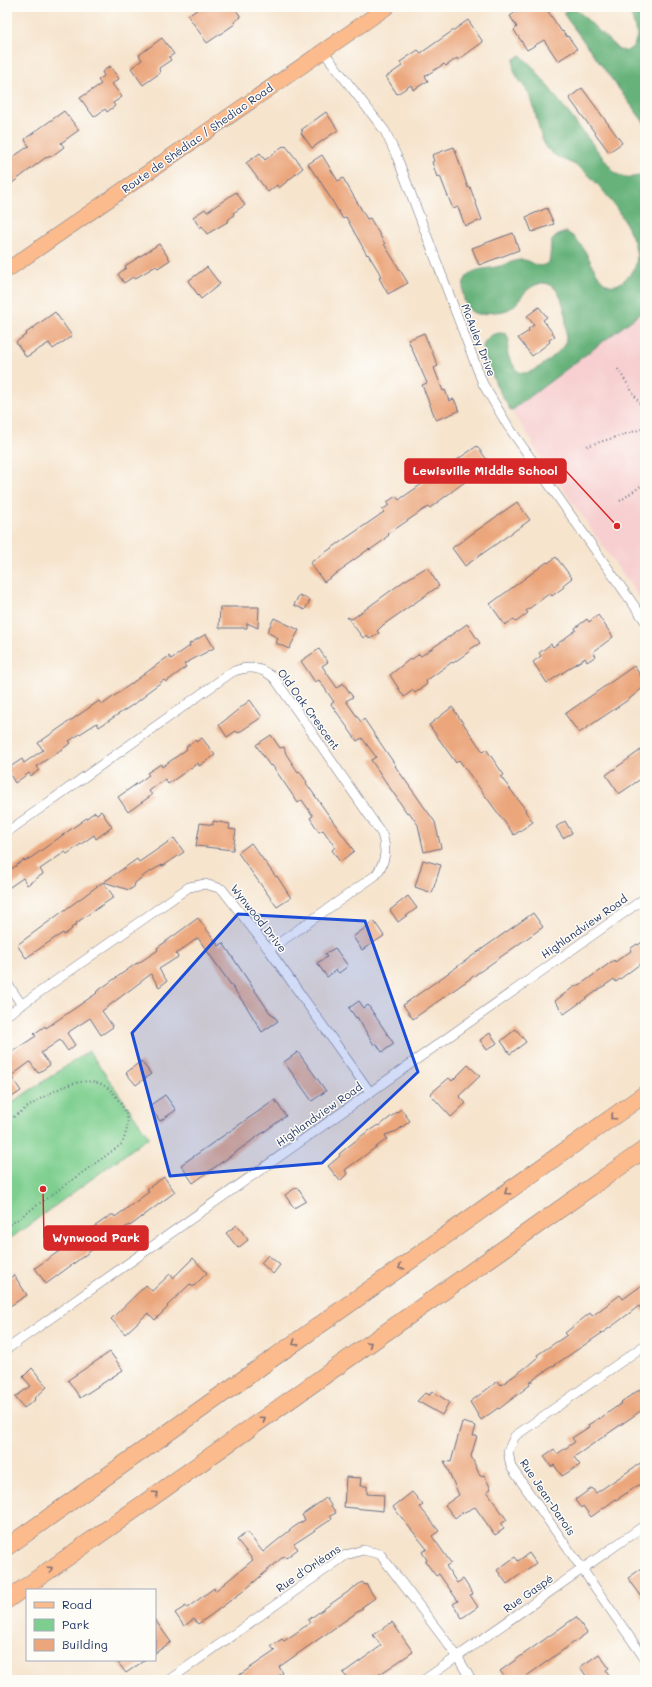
<svg xmlns="http://www.w3.org/2000/svg" width="652" height="1687" viewBox="0 0 652 1687" font-family="Mali,sans-serif">
<style>
.built{fill:#f7cfd0}
.green{fill:#7ecf8f;stroke:#4c7f76}
.forest{fill:#66b27a;stroke:#40706c}
.building{fill:#eba67b}
.lines{fill:none;stroke-linecap:round;stroke-linejoin:round}
.minor-casing{stroke:#686e85;stroke-width:10}
.primary-casing{stroke:#686e85;stroke-width:16}
.motorway-casing{stroke:#686e85;stroke-width:18}
.path{stroke:#686e85;stroke-width:2;stroke-dasharray:1 3;stroke-linecap:butt}
.minor{stroke:#fff;stroke-width:9}
.primary{stroke:#fbbb8c;stroke-width:15}
.motorway{stroke:#fbbb8c;stroke-width:17}
.oneway{stroke:#806e73}
.marked{fill:#1d4ed8;fill-opacity:0.2;stroke:#1d4ed8;stroke-width:3;stroke-linejoin:round}
.labels{text-anchor:middle;dominant-baseline:central;stroke-width:3;stroke-linejoin:round;paint-order:stroke}
.street-label{font-size:11px;fill:#1b2f5e;stroke:#fdfcf7}
.leader{fill:none;stroke:#d62828;stroke-width:1.5}
.callout-dot{fill:#d62828;stroke:#fdfcf7;stroke-width:1.5}
.callout{fill:#d62828;stroke:#d62828;stroke-width:1.5}
.callout-label{font-size:12px;text-anchor:middle;font-weight:bold;fill:#fff}
</style>
<rect width="100%" height="100%" fill="#fdfcf7"/>
<filter id="ink" filterUnits="userSpaceOnUse"><feTurbulence type="fractalNoise" baseFrequency=".025" numOctaves="2"/><feDisplacementMap in="SourceGraphic" scale="8" xChannelSelector="R" yChannelSelector="G"/><feConvolveMatrix kernelMatrix="1 2 1 2 8 2 1 2 1" color-interpolation-filters="sRGB"/></filter>
<filter id="wash" filterUnits="userSpaceOnUse"><feTurbulence type="fractalNoise" baseFrequency=".012" numOctaves="4" result="noise"/><feDisplacementMap in="SourceGraphic" scale="16" xChannelSelector="R" yChannelSelector="G"/><feGaussianBlur stdDeviation="0.9" result="paint"/><feColorMatrix in="noise" values="0 0 0 0 0 0 0 0 0 0 0 0 0 0 0 0 0 1.4 0 .05"/><feComposite in="paint" operator="in"/></filter>
<g filter="url(#wash)">
<rect width="100%" height="100%" fill="#f6e4cd"/>
<path class="built" d="M645 310V606L532 445 533 442 511 411Z"/>
<path class="green" d="M89 1051 149 1137 7 1241V1097L11 1103Z"/>
<path class="forest" d="M570 7 577 10 619 50 627 51 634 46 637 36 631 14 630 7H645V124L565 16V11Z
M521 55 533 67 614 172C623 179 636 179 645 172V310L511 411 497 387 483 351C481 339 495 330 506 334 512 341 506 347 508 355 510 361 515 367 518 372 520 372 522 373 524 373 534 374 561 352 565 343 566 340 566 335 566 331 567 311 559 269 530 288 521 294 518 305 509 309 503 312 497 312 491 312 487 313 483 315 479 314 469 314 464 303 463 294 462 266 481 271 500 266 508 264 516 259 524 260 534 261 537 271 549 262 553 246 545 239 566 232 589 243 591 275 607 284 617 289 626 279 632 272 652 247 602 185 583 170 571 160 554 160 545 145 537 130 537 112 530 96 524 83 510 75 514 59Z"/>
<g id="blocks">
<path class="building" d="M201 7H234L241 17 234 22 235 24 207 43 188 16Z
M523 7H545L562 32 563 31 567 37 568 36 577 49 558 61 544 40 527 50 514 30 517 27 510 16Z
M468 20 483 42 458 60 457 58 446 66 444 64 425 76 428 81 413 90 411 85 397 94 386 77 402 66 400 62 418 50 421 53Z
M162 38 174 54 169 57 171 60 159 68 160 73 143 85 131 68 142 60 139 55Z
M110 66 119 79 112 84 122 97 113 103 115 106 107 112 105 109 94 117 80 98 101 84 98 80 104 76 102 72Z
M582 88 622 143 609 152 569 98Z
M64 111 79 130 61 143 64 147 52 156 45 158 7 187V161L29 146 25 140 26 138Z
M326 112 338 130 312 148 301 133 303 131 301 130Z
M283 146 284 147 286 146 303 168 279 188 277 185 268 192 246 163 260 153 265 160Z
M454 147 468 188 470 187 482 220 465 226 458 207 453 209 445 189 440 176 437 177 432 162 434 161 432 155Z
M322 155 338 181 343 178 367 219 370 218 385 244H384L408 283 388 294 379 278 381 277 379 272 368 254 367 255 346 217 343 219 317 176H316L308 164Z
M236 192 245 205 233 213 234 215 228 220 229 221 207 234 202 226 200 228 193 217 205 209 207 212Z
M547 208 554 224 532 232 526 217Z
M513 233 519 250 479 265 472 248Z
M159 244 170 260 158 268 156 266 134 279 133 277 124 283 118 274 126 268 125 266Z
M207 267 220 284 201 299 188 281Z
M539 307 547 317 543 320 555 336 549 340 550 342 532 356 518 338 529 331 528 329 534 325 527 316Z
M55 312 72 336 53 349 49 343 26 357 16 342 27 334 26 333Z
M424 333 438 366 434 368 443 391 445 390 449 401 454 399 459 411 436 420 422 385 427 383 408 340Z
M477 446 490 464 485 468V469L471 479 470 478 430 508 429 507 423 510 388 534 389 535 384 539V540L370 550 369 549 344 567 345 568 324 582 310 563 384 512 382 510 389 505 387 502 396 496 399 500 403 497Z
M517 502 530 520 465 566 452 548Z
M556 557 572 578 563 585 564 587 552 596 550 593 526 611 528 613 516 622 514 619 505 625 490 604 547 562 548 563Z
M427 567 439 586 383 625 377 631 379 633 370 639 367 635 363 638 347 617 352 619 404 581Z
M299 595 310 600 305 610 294 605Z
M220 607H259L258 628 247 623V628H219Z
M598 615 613 637 593 652 596 656 587 662 585 658 547 683 533 662 541 656 539 653 551 644 553 647 576 630 575 628 587 619 589 622Z
M274 618 299 630 289 649 276 643 278 638 267 632Z
M467 624 480 643 469 650 470 651 453 663 452 662 426 681 427 684 415 693 413 690 404 697 390 675 410 659 411 660 419 654 421 656Z
M206 634 214 648 184 664 186 667 166 682 164 680 145 694 146 695 137 702 99 727 97 723 86 730 69 741 71 743 37 766 39 770 31 776 29 773 15 783 7 769 22 759 24 763 43 750 38 743 99 701 102 705 169 656 171 659 190 646 189 644Z
M319 649 328 662 322 666 337 688 343 683 353 697 346 701 361 722 364 719 396 766H395L435 822 441 848 424 852 418 825 409 812 407 813 371 760 376 757 362 738 357 741 331 704 334 702 319 680 315 682 301 661Z
M634 666 645 682V686L628 700 579 733 565 714Z
M250 700 262 717 238 733 236 731 227 737 219 725Z
M452 707 483 752 486 749 504 775 501 777 526 810 525 811 533 822 514 835 459 760 456 763 429 725Z
M271 735 280 748 284 747 286 754 298 772 299 771 307 782 306 783 354 851 340 862 332 850 335 847 323 830 319 832 310 818 313 816 302 800 298 803 272 765 270 766 256 745Z
M202 738 215 755 199 766 198 763 168 784 165 779 149 791 152 795 128 812 118 797 149 775 147 773 161 764 162 767 187 749 186 747 195 740 196 742Z
M645 747V776L619 794 606 775Z
M101 811 112 827 96 839 94 835 67 854 65 852 40 869 43 874 27 885 23 878 7 889V872L24 860 25 861 32 857 95 812 97 814Z
M213 821 230 824 229 829 236 830 233 850 196 846 200 823 213 825Z
M565 821 572 833 563 838 556 827Z
M174 838 184 852 163 866 162 865 146 874 135 883 134 887 129 890 104 882 137 859 139 862Z
M251 843 276 877 277 876 291 898 277 907 238 853Z
M423 860 441 865 432 893 415 887Z
M103 882 114 897 76 923 77 924 71 928 72 929 64 935 63 933 55 938 26 958 17 945Z
M408 896 417 908 398 922 390 910Z
M533 913 543 927 413 1019 403 1005Z
M198 918 219 946 223 943 270 1013H271L278 1021 262 1032 248 1009 198 938 176 954 178 957 159 969 167 981 159 987 151 974 102 1011 113 1027 101 1035 90 1018 67 1033 75 1045 68 1051 60 1040 41 1053 50 1065 38 1073 30 1062 11 1076 21 1091 7 1100V1055L36 1036 34 1034 45 1026 46 1028 97 993 96 992 137 963V964L158 950 157 948Z
M374 921 384 936 362 950 353 937Z
M645 940V971L640 964 616 982 614 979 564 1014 555 1001 575 986 581 984 614 960 615 962 631 951 630 949 637 944 638 945Z
M335 948 348 966 339 973 336 970 327 977 317 963 327 957 325 954Z
M359 1001 364 1008 368 1005 394 1044 382 1052 376 1043 374 1045 357 1017 356 1018 349 1008Z
M516 1029 526 1042 510 1054 501 1041Z
M490 1033 497 1043 487 1050 480 1040Z
M298 1052 326 1091 312 1101 284 1062Z
M141 1061 151 1074 136 1085 126 1073Z
M468 1065 480 1076 459 1096 466 1103 451 1117 430 1094 449 1078 452 1081Z
M165 1095 176 1110 160 1121 149 1106Z
M275 1100 286 1116 193 1183 181 1165Z
M401 1109 410 1121 397 1131 385 1135 387 1139 345 1170 347 1174 340 1181 328 1166 340 1156 339 1154 364 1134 378 1125 379 1126Z
M164 1177 175 1192 130 1226 129 1225 105 1242 104 1241 46 1284 35 1268 111 1215H114L115 1217 149 1192 147 1189Z
M297 1187 306 1201 294 1208 285 1195Z
M237 1225 248 1240 238 1248 226 1233Z
M268 1255 280 1265 273 1274 261 1263Z
M193 1258 207 1273 193 1287 190 1284 167 1306 168 1307 155 1320 148 1313 125 1334 111 1319 146 1285 152 1291 170 1274 173 1278Z
M14 1275 27 1295 7 1308V1280Z
M645 1283V1314L639 1306 611 1327 534 1379V1380L529 1383 530 1385 499 1409 498 1408 481 1420 470 1402 498 1381 501 1385 525 1368 538 1357 537 1355 567 1335 565 1333 590 1313 592 1316 620 1295 623 1299Z
M110 1352 123 1370 80 1398 68 1380Z
M32 1368 47 1387 34 1399 35 1400 24 1408 15 1397 31 1386 23 1377Z
M645 1386V1408L574 1457 580 1465 562 1476 554 1465 551 1467 544 1456 554 1449 557 1454 575 1442 572 1438 589 1427 588 1425 599 1418V1419L622 1403 621 1402Z
M432 1391 449 1402 442 1415 417 1401 425 1393 430 1395Z
M462 1422 476 1426 473 1436H477L471 1456 480 1476 484 1475 491 1489 487 1491 507 1520 501 1524 504 1529 495 1535 475 1507 460 1514 455 1518 445 1505 459 1495 444 1461 451 1462Z
M645 1460V1481L616 1500V1499L591 1517 583 1506 581 1508 575 1500 592 1488 596 1493Z
M346 1477 361 1478 360 1486H367V1494L384 1495 383 1511 344 1507Z
M412 1492 423 1505 420 1507 439 1531 432 1536 451 1563 446 1566 457 1583 463 1579 473 1594 470 1595 478 1607 462 1618 453 1604 458 1601 439 1574 436 1576 425 1561 427 1560 422 1552 427 1549 393 1507Z
M326 1498 336 1513 330 1516 332 1519 294 1544 298 1549 286 1558 284 1556 246 1589 211 1615 198 1624 194 1619 184 1626 175 1613 186 1606 187 1608 214 1588 215 1591 253 1560 237 1540 247 1532 263 1552 294 1527 305 1520 302 1515Z
M529 1553 536 1563 507 1584 497 1570 515 1557 518 1561Z
M645 1566V1601L628 1578Z
M362 1582 365 1585 366 1584 375 1598 362 1607 363 1608 279 1667 283 1673 273 1680H232L275 1651 271 1646 282 1639 284 1641 310 1623 308 1620Z
M576 1617 587 1633 521 1680H507L500 1671Z
M155 1620 171 1642 155 1653Z
M392 1622 413 1652 371 1680H349L343 1673 381 1646 373 1635Z
M599 1654 609 1668 606 1670 612 1680H589L580 1667Z
M116 1660H145L126 1673Z"/>
</g>
</g>
<g filter="url(#ink)">
<use href="#blocks" fill-opacity="0" stroke="#686e85" stroke-width="1"/>
<g class="lines">
<defs>
<path id="minor" d="M323 51 385 131 397 157 483 384 508 426 645 621
M7 832 232 672C249 665 262 667 275 679L382 834C387 850 386 861 376 875L269 950
M7 983 22 1005
M7 1015 189 887 205 884 222 889 269 950 370 1092
M645 1345 515 1436 508 1451 511 1467 645 1659
M7 1349 645 898
M169 1680 346 1555 363 1550 380 1554 457 1656 471 1680
M424 1680 645 1525"/>
<path id="primary" d="M7 270 387 7"/>
<path id="motorway" d="M7 1547 645 1094
M7 1600 645 1149"/>
</defs>
<use href="#minor" class="minor-casing"/>
<use href="#primary" class="primary-casing"/>
<use href="#motorway" class="motorway-casing"/>
<path class="path" d="M618 369 645 412
M587 446 645 428
M620 501 645 483
M7 1121C33 1105 79 1065 109 1089 113 1092 116 1097 119 1101 131 1119 129 1125 122 1144L7 1227"/>
<use href="#minor" class="minor"/>
<use href="#primary" class="primary"/>
<use href="#motorway" class="motorway"/>
</g>
<defs><path id="oneway-chevron" d="M-2-3.5L2.5 0L-2 3.5" fill="none" stroke-width="1.6" stroke-linecap="round" stroke-linejoin="round"/></defs>
<g class="oneway">
<use href="#oneway-chevron" transform="translate(613 1117) rotate(145)"/>
<use href="#oneway-chevron" transform="translate(507 1192) rotate(145)"/>
<use href="#oneway-chevron" transform="translate(401 1267) rotate(145)"/>
<use href="#oneway-chevron" transform="translate(295 1343) rotate(145)"/>
<use href="#oneway-chevron" transform="translate(369 1344) rotate(-35)"/>
<use href="#oneway-chevron" transform="translate(263 1419) rotate(-35)"/>
<use href="#oneway-chevron" transform="translate(156 1494) rotate(-35)"/>
<use href="#oneway-chevron" transform="translate(50 1569) rotate(-35)"/>
</g>
</g>
<path class="marked" d="M238 914 365 921 418 1072 322 1163 170 1176 132 1033Z"/>
<g class="labels">
<g class="street-label">
<text transform="translate(197 138) rotate(-35)">Route de Shédiac / Shediac Road</text>
<text transform="translate(479 340) rotate(69)">McAuley Drive</text>
<text transform="translate(309 709) rotate(54)">Old Oak Crescent</text>
<text transform="translate(259 918) rotate(52)">Wynwood Drive</text>
<text transform="translate(584 926) rotate(-35)">Highlandview Road</text>
<text transform="translate(319 1114) rotate(-35)">Highlandview Road</text>
<text transform="translate(548 1497) rotate(56)">Rue Jean-Darois</text>
<text transform="translate(308 1568) rotate(-34)">Rue d'Orléans</text>
<text transform="translate(528 1593) rotate(-35)">Rue Gaspé</text>
</g>
</g>
<path class="leader" d="M617 526L566 471M43 1189L44 1238"/>
<g class="callout-dot">
<circle cx="617" cy="526" r="4"/>
<circle cx="43" cy="1189" r="4"/>
</g>
<g class="callout">
<rect x="405" y="459" width="161" height="24" rx="4"/>
<rect x="44" y="1226" width="104" height="24" rx="4"/>
</g>
<g class="callout-label">
<text x="485" y="475">Lewisville Middle School</text>
<text x="96" y="1242">Wynwood Park</text>
</g>
<rect width="652" height="1687" fill="none" stroke="#fdfcf7" stroke-width="24"/>
<rect x="26" y="1589" width="130" height="72" fill="#fdfcf7" stroke="#a3aaba"/>
<rect x="34" y="1602" width="20" height="6" fill="#fbbb8c" stroke="#a3aaba"/>
<text x="62" y="1609" font-size="12" fill="#1b2f5e">Road</text>
<rect x="34" y="1619" width="20" height="12" fill="#7ecf8f" stroke="#a3aaba"/>
<text x="62" y="1629" font-size="12" fill="#1b2f5e">Park</text>
<rect x="34" y="1639" width="20" height="12" fill="#eba67b" stroke="#a3aaba"/>
<text x="62" y="1649" font-size="12" fill="#1b2f5e">Building</text>
</svg>
